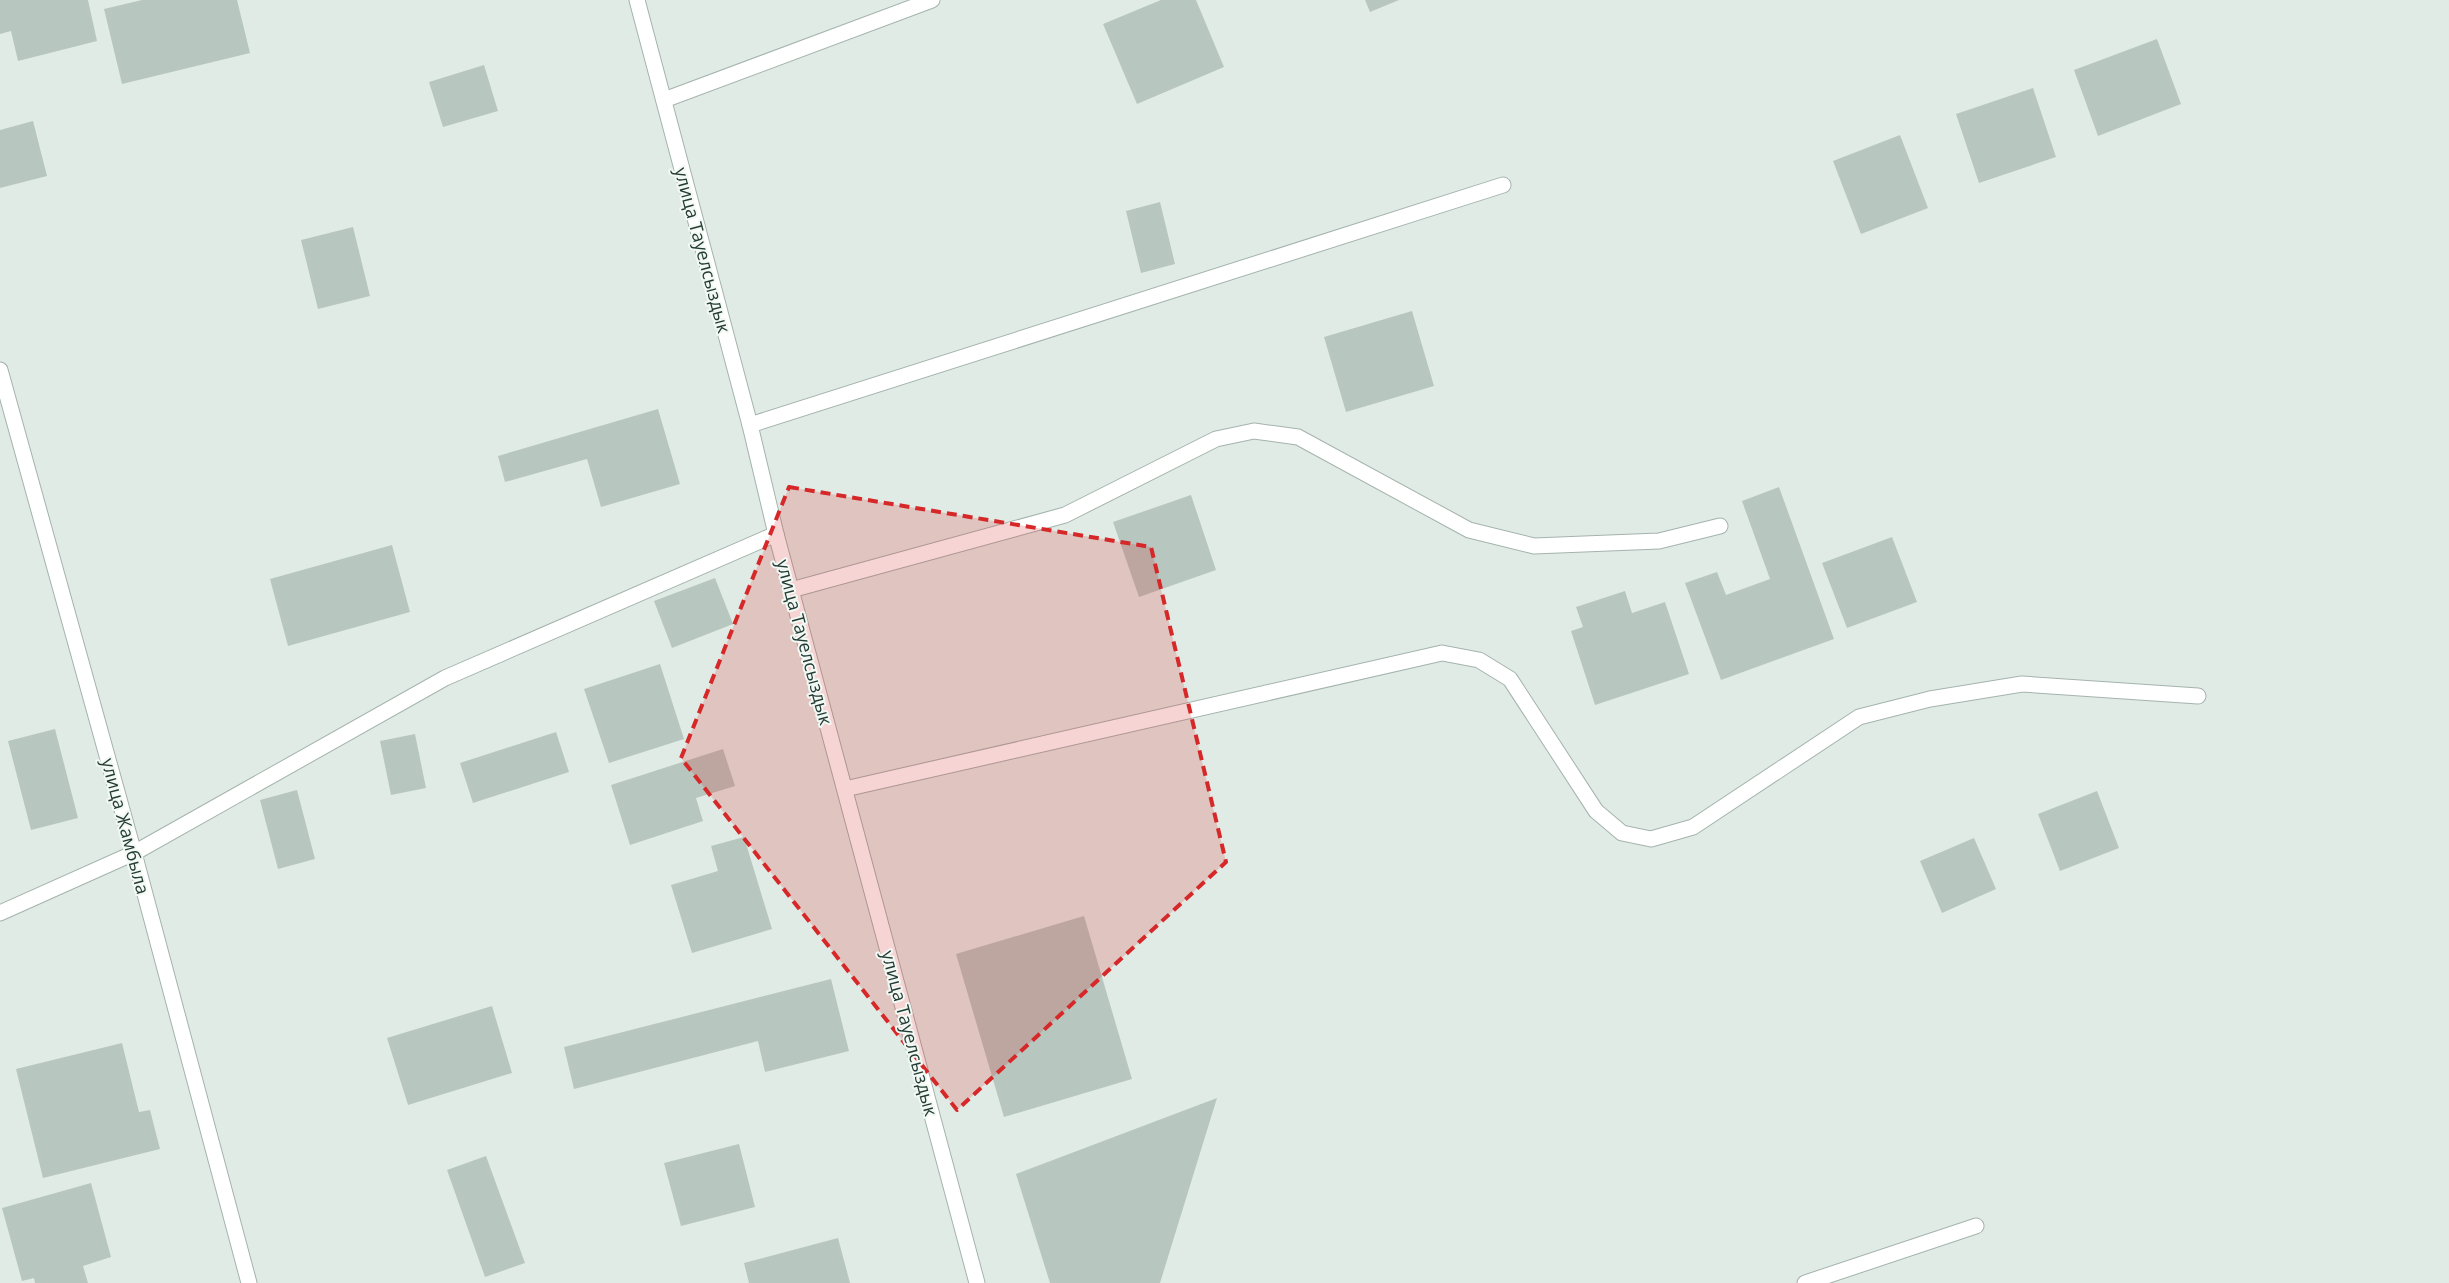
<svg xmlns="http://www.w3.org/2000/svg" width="2449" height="1283" viewBox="0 0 2449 1283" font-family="'Open Sans',sans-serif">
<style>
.building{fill:#b7c6bf}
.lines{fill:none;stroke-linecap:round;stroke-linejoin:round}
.minor-casing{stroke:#a4b3ad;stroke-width:17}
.tertiary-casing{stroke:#a4b3ad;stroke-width:17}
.minor{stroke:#fff;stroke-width:15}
.tertiary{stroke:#fff;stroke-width:15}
.marked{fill:#d62828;fill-opacity:0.2;stroke:#d62828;stroke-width:4;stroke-dasharray:10 6;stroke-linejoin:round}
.labels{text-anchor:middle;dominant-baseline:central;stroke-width:4;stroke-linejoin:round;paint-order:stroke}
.street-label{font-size:18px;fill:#233b33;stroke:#f2f8f4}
</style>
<rect width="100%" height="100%" fill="#e1ebe6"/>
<path class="building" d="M0 0H88L97 41 18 61 11 31 0 34Z
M142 0H237L250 53 122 84 104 9Z
M1161 0H1196L1224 67 1137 104 1103 24Z
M1365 0H1399L1370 12Z
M2157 39 2181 104 2098 136 2074 70Z
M484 65 498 111 443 127 429 82Z
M2033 88 2056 157 1979 183 1956 114Z
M33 121 47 176 0 188V130Z
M1900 135 1928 208 1861 234 1833 161Z
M1160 202 1175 264 1141 273 1126 211Z
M353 227 370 296 318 309 301 240Z
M1412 311 1434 386 1346 412 1324 337Z
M658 409 680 484 601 507 587 459 505 482 498 456Z
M1779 487 1834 639 1721 680 1685 583 1717 572 1726 595 1770 579 1742 501Z
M1191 495 1216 570 1139 597 1113 522Z
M1892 537 1917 602 1847 628 1822 563Z
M392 545 410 612 288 646 270 579Z
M715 578 733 624 672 648 654 601Z
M1625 591 1632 613 1665 602 1689 674 1595 705 1571 631 1583 627 1576 607Z
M660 664 684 739 609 763 584 689Z
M55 729 78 818 31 830 8 741Z
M556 732 569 772 473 803 460 763Z
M415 734 426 788 391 795 380 741Z
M723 749 735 786 696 798 703 821 630 845 611 785Z
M297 790 315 859 278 869 260 800Z
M2097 791 2119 848 2060 871 2038 814Z
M744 837 772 929 692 953 671 885 718 871 711 846Z
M1974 838 1996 889 1942 913 1920 861Z
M1084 916 1132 1079 1004 1117 956 954Z
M831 979 849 1051 765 1072 758 1041 574 1089 564 1047Z
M492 1006 512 1073 408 1105 387 1038Z
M122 1043 139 1112 150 1110 160 1149 43 1178 16 1069Z
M1217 1098 1160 1283H1050L1016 1174Z
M739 1144 755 1207 681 1226 664 1163Z
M486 1156 525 1263 485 1277 447 1170Z
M91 1183 111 1257 83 1266 88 1283H35L34 1278 22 1281 2 1208Z
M838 1238 850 1283H749L744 1263Z"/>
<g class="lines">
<defs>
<path id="minor" d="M664 100 932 0
M0 370 134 853 249 1283
M750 425 1503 185
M791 590 1065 515 1216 439 1254 431 1298 437 1469 530 1534 546 1659 541 1720 526
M845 789 1442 653 1479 660 1510 679 1596 811 1622 833 1651 839 1693 827 1859 717 1930 699 2022 684 2198 696
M0 913 134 853 445 678 776 534
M1805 1283 1976 1226"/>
<path id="tertiary" d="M637 0 750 425 776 534 977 1283"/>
</defs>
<use href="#minor" class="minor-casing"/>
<use href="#tertiary" class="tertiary-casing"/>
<use href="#minor" class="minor"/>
<use href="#tertiary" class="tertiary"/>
</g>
<path class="marked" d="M789 487 1151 547 1226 862 957 1110 681 758Z"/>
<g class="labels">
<g class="street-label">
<text transform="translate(703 250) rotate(75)">улица Тауелсыздык</text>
<text transform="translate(805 642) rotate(75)">улица Тауелсыздык</text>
<text transform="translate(126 826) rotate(75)">улица Жамбыла</text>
<text transform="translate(910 1033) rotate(75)">улица Тауелсыздык</text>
</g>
</g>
</svg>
